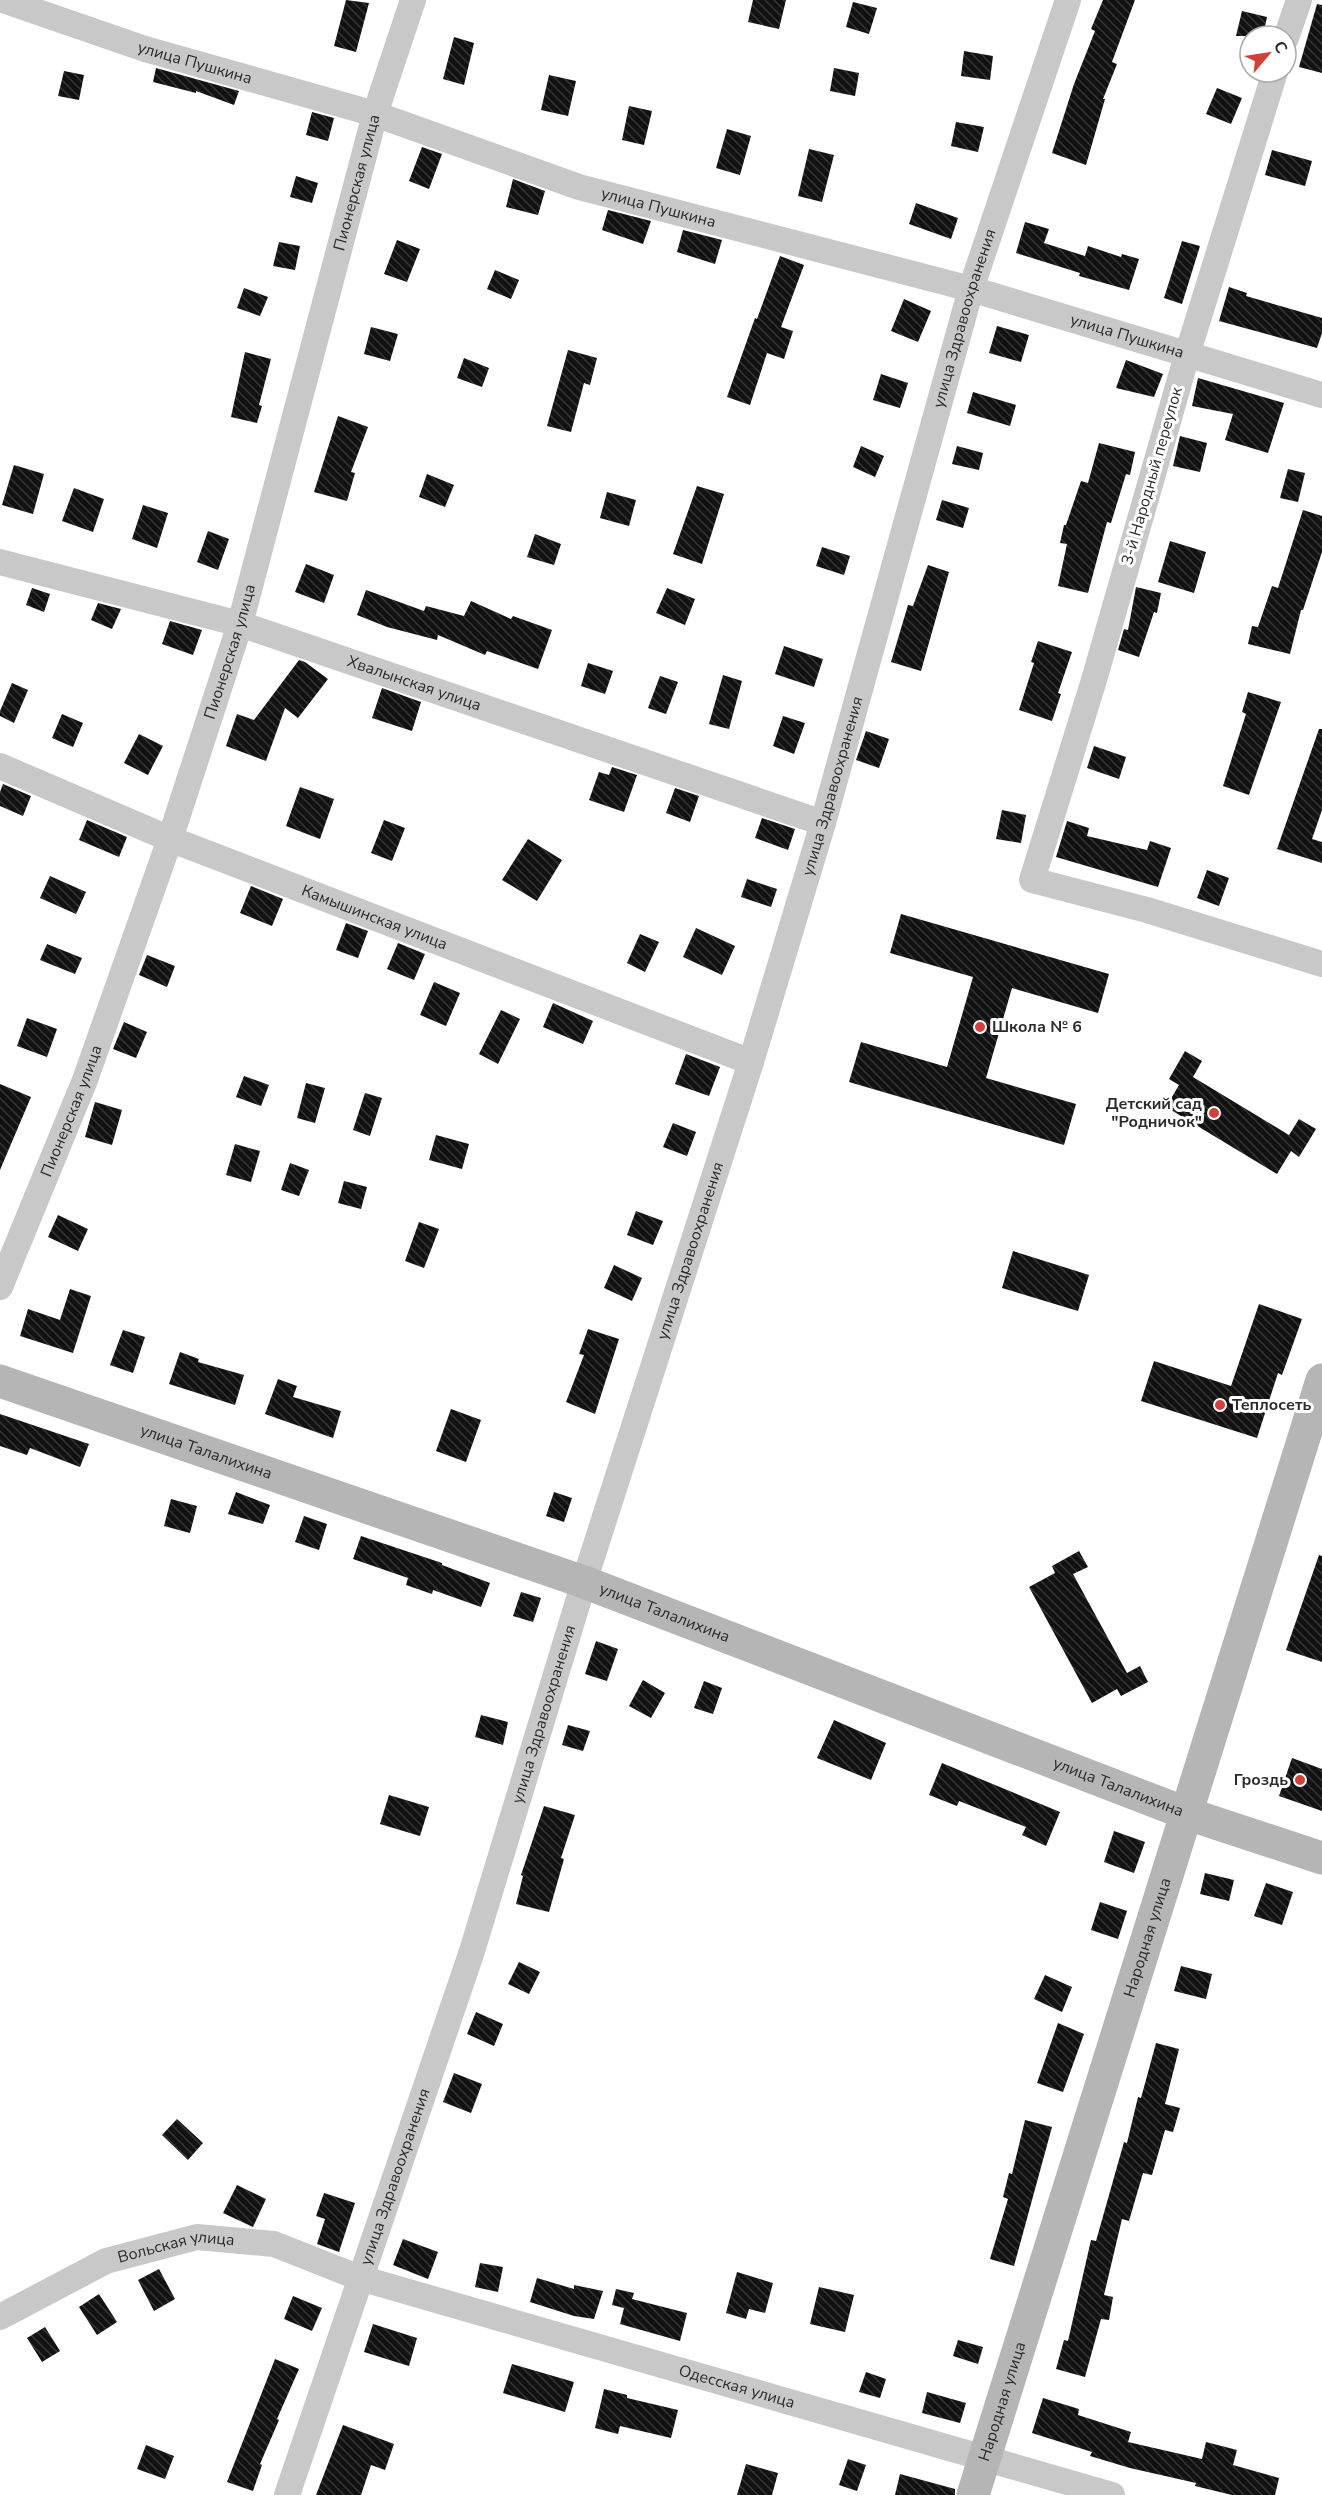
<svg xmlns="http://www.w3.org/2000/svg" width="1322" height="2495" viewBox="0 0 1322 2495" font-family="'Nunito Sans',sans-serif">
<style>
.building{fill:url(#building-back-hatch)}
.lines{fill:none;stroke-linecap:round;stroke-linejoin:round}
.street{stroke:#c8c8c8;stroke-width:26}
.secondary{stroke:#b5b5b5;stroke-width:33}
.poi-dot{fill:#d3403c;stroke:#fff;stroke-width:2}
.labels{text-anchor:middle;dominant-baseline:central;stroke-width:6;stroke-linejoin:round;paint-order:stroke}
.street-label{font-size:16px;fill:#2b2b2b;stroke:#fff}
.poi-label{font-size:16px;font-weight:bold;fill:#2b2b2b;stroke:#fff;text-anchor:start}
</style>
<defs>
<pattern id="building-back-hatch" width="6" height="6" patternUnits="userSpaceOnUse" patternTransform="scale(1.5)"><rect width="6" height="6" fill="#121212"/><path d="M-1 5l2 2M0 0l6 6M5-1l2 2" fill="none" stroke="#353535"/></pattern>
</defs>
<rect width="100%" height="100%" fill="#fff"/>
<path class="building" d="M346 0 369 3 356 52 334 46Z
M753 0H786L779 29 748 22Z
M1103 0H1135L1112 62 1117 64 1103 99H1105L1086 165 1052 153 1074 84 1095 31 1091 29Z
M853 2 877 8 869 34 846 27Z
M1317 4 1322 5V73L1299 67Z
M1242 11 1267 17 1263 36H1236Z
M454 37 474 43 464 85 443 79Z
M964 51 993 56 990 80 961 76Z
M156 68 239 91 234 105 196 91V93L153 82Z
M834 68 859 73 855 96 830 91Z
M64 71 84 75 79 100 58 96Z
M549 75 576 81 568 116 541 110Z
M1217 88 1242 98 1231 124 1206 114Z
M629 106 652 111 644 145 622 140Z
M312 112 334 118 328 141 306 135Z
M956 122 984 127 978 152 951 146Z
M727 129 751 136 740 175 716 168Z
M422 147 442 154 429 189 409 181Z
M809 149 834 155 822 202 798 196Z
M1272 150 1312 161 1305 186 1265 175Z
M296 176 318 183 312 203 290 197Z
M513 179 545 191 538 215 506 207Z
M916 203 958 218 951 239 909 224Z
M608 210 651 221 643 244 602 230Z
M1025 222 1049 229 1044 243 1085 256 1088 246 1121 257 1122 254 1139 259 1129 290 1079 276 1080 273 1016 253Z
M683 230 722 240 715 264 677 252Z
M397 240 420 249 407 282 384 274Z
M1182 241 1200 246 1182 304 1164 298Z
M279 242 300 246 295 270 273 266Z
M780 256 804 265 781 327 793 331 784 359 767 353 750 405 727 397 755 318 757 319Z
M495 270 519 280 511 299 487 289Z
M1229 287 1247 293 1246 296 1322 318V333L1317 348 1219 321Z
M244 288 268 297 260 316 237 308Z
M904 299 931 311 918 342 891 331Z
M997 326 1029 335 1021 362 989 353Z
M371 327 398 334 390 361 364 354Z
M568 350 597 358 590 385 584 383 571 432 547 426Z
M245 352 271 359 259 405 262 406 257 423 231 417Z
M464 358 489 368 482 387 457 378Z
M1126 360 1163 374 1154 397 1116 388Z
M881 374 908 383 900 408 873 400Z
M1198 378 1284 403 1268 453 1225 440 1233 414 1192 406Z
M973 392 1016 405 1010 426 967 413Z
M338 416 368 427 351 472 355 473 347 501 314 492Z
M1180 436 1207 443 1200 472 1173 466Z
M1099 443 1135 452 1130 475 1126 474 1111 523 1107 522 1088 593 1058 586 1067 544 1060 543 1064 525H1066L1081 481 1088 483Z
M861 446 884 456 875 477 853 467Z
M957 446 983 453 979 470 952 464Z
M14 465 44 474 33 514 2 505Z
M1288 469 1305 473 1298 502 1280 498Z
M427 474 454 485 445 507 419 497Z
M697 486 724 494 702 564 673 554Z
M74 488 104 499 93 532 62 521Z
M607 492 636 500 629 526 600 518Z
M942 500 969 508 963 528 936 520Z
M143 505 168 513 157 548 132 539Z
M1303 510 1322 516V552L1303 610H1301L1290 654 1248 644 1252 626 1258 627 1272 586 1278 588Z
M208 531 229 539 218 570 197 562Z
M535 534 561 544 554 565 527 557Z
M1170 541 1206 552 1194 593 1158 582Z
M822 547 850 556 844 575 816 566Z
M306 564 334 575 324 603 295 592Z
M928 565 949 572 921 671 891 662 908 605 913 606Z
M1136 587 1161 593 1157 613 1154 612 1139 657 1118 650 1124 629 1128 630Z
M32 588 50 594 44 612 26 605Z
M667 588 695 599 685 625 656 613Z
M366 590 424 611 426 606 464 616 471 601 511 619 513 616 552 630 538 669 487 651 485 655 438 635 437 640 387 627 357 615Z
M98 603 121 609 112 629 91 620Z
M170 621 202 630 193 655 162 644Z
M1038 641 1072 652 1058 693 1061 694 1052 721 1019 710 1034 663 1031 662Z
M784 646 823 659 814 687 775 674Z
M299 660 305 662 328 679 298 718 285 708 266 761 226 746 237 714 254 720Z
M588 663 613 671 605 694 581 686Z
M723 675 742 681 729 729 709 724Z
M660 676 678 682 666 714 648 708Z
M12 683 28 690 14 723 0 716V711Z
M382 688 421 702 412 731 372 718Z
M1248 692 1281 702 1249 795 1223 786 1246 714 1242 712Z
M62 714 83 723 73 747 52 738Z
M783 716 805 723 794 754 773 746Z
M1319 729H1322V810L1312 839 1322 842V863L1277 849Z
M866 731 889 739 879 768 856 760Z
M139 734 163 746 148 775 124 763Z
M1094 746 1126 757 1119 779 1087 768Z
M612 767 637 775 624 812 589 800 599 772 609 775Z
M3 784 31 796 23 816 0 806V792Z
M300 787 334 799 320 839 286 826Z
M675 788 699 796 690 822 666 813Z
M1002 810 1026 815 1021 843 996 839Z
M762 818 795 829 788 850 755 838Z
M87 820 127 837 119 857 79 840Z
M384 820 405 828 392 861 371 853Z
M1067 821 1089 828 1087 836 1147 850 1150 841 1171 848 1158 887 1056 857Z
M528 839 562 860 537 901 502 880Z
M1207 870 1229 878 1219 906 1197 898Z
M50 876 86 892 76 914 40 898Z
M747 879 777 889 771 907 741 897Z
M251 886 283 899 272 926 240 913Z
M901 914 1109 974 1098 1013 1012 988 986 1078 1076 1104 1064 1145 849 1082 861 1042 947 1067 973 977 890 953Z
M346 923 368 931 358 958 336 950Z
M696 928 735 946 722 975 683 957Z
M640 934 659 942 645 972 627 963Z
M398 943 425 954 414 980 387 969Z
M47 944 82 958 75 974 40 960Z
M147 955 175 966 167 987 139 975Z
M434 982 460 993 446 1026 420 1015Z
M553 1003 593 1021 583 1044 543 1027Z
M501 1010 520 1019 498 1064 479 1054Z
M27 1018 57 1029 47 1057 17 1046Z
M124 1022 147 1032 136 1058 113 1049Z
M1185 1051 1202 1061 1193 1077 1289 1135 1299 1119 1316 1129 1299 1157 1291 1151 1277 1174 1166 1107 1179 1085 1169 1079Z
M686 1054 720 1067 709 1096 675 1084Z
M244 1076 269 1085 261 1106 236 1097Z
M306 1083 325 1088 315 1123 297 1118Z
M0 1084 31 1097 0 1170Z
M365 1093 382 1098 370 1136 353 1130Z
M95 1102 122 1110 112 1145 85 1137Z
M673 1123 696 1132 687 1156 663 1147Z
M436 1135 469 1144 462 1169 429 1160Z
M235 1144 260 1151 251 1182 226 1175Z
M290 1163 309 1170 299 1196 281 1190Z
M344 1181 367 1187 361 1209 338 1203Z
M636 1211 663 1221 653 1245 627 1235Z
M58 1215 88 1229 78 1251 48 1237Z
M419 1222 439 1229 424 1268 405 1261Z
M1013 1251 1089 1275 1078 1311 1002 1288Z
M614 1265 642 1278 632 1301 604 1288Z
M70 1289 91 1296 73 1353 20 1336 28 1309 60 1320Z
M1259 1304 1302 1319 1282 1375 1278 1373 1257 1438 1141 1401 1154 1361 1231 1386Z
M588 1329 619 1339 595 1414 566 1402 584 1355 579 1354Z
M123 1330 145 1337 133 1373 110 1365Z
M180 1352 199 1359 198 1362 244 1375 235 1405 169 1384Z
M278 1379 297 1386 293 1397 341 1411 333 1438 265 1414Z
M451 1409 481 1420 466 1462 436 1451Z
M0 1414 89 1444 80 1467 30 1448 27 1455 0 1446Z
M236 1492 270 1505 263 1524 228 1514Z
M554 1492 572 1498 564 1522 546 1516Z
M171 1499 197 1506 190 1533 164 1526Z
M304 1516 327 1524 319 1550 295 1542Z
M361 1536 442 1563V1565L490 1583 481 1607 433 1590 432 1594 406 1585 408 1578 353 1559Z
M1079 1551 1088 1567 1073 1574 1127 1673 1140 1666 1148 1682 1121 1696 1117 1689 1092 1703 1029 1587 1055 1573 1052 1566Z
M1319 1555 1322 1556V1662L1286 1650Z
M521 1592 541 1598 533 1622 513 1616Z
M596 1641 618 1649 607 1681 585 1674Z
M643 1680 665 1693 651 1718 629 1706Z
M704 1681 722 1688 713 1714 694 1708Z
M481 1715 508 1722 503 1745 475 1737Z
M834 1720 886 1743 871 1780 817 1758Z
M568 1725 590 1731 583 1751 562 1745Z
M1292 1758 1322 1769V1811L1279 1796Z
M942 1763 1060 1812 1046 1846 1022 1835 1026 1827 959 1801 957 1806 929 1795Z
M389 1795 429 1807 420 1836 380 1824Z
M544 1806 575 1815 561 1858 564 1859 549 1912 516 1904 523 1876 521 1875Z
M1114 1831 1145 1842 1134 1873 1104 1862Z
M1205 1873 1234 1880 1229 1901 1200 1894Z
M1266 1883 1293 1892 1282 1925 1254 1916Z
M1100 1902 1127 1911 1118 1939 1091 1930Z
M519 1962 540 1972 529 1994 508 1984Z
M1181 1966 1212 1974 1206 1999 1174 1991Z
M1045 1975 1072 1987 1062 2012 1034 1999Z
M476 2012 503 2024 494 2046 467 2034Z
M1058 2023 1084 2034 1063 2092 1037 2083Z
M1156 2043 1179 2049 1165 2104 1180 2108 1173 2132 1165 2130 1152 2175 1143 2173 1129 2221 1122 2219 1104 2295 1113 2297 1109 2320 1101 2319 1085 2377 1056 2369 1064 2340 1068 2341 1091 2240 1096 2241 1124 2142 1127 2143 1138 2097 1141 2098Z
M454 2073 482 2084 471 2113 443 2102Z
M177 2119 203 2143 188 2160 162 2135Z
M1025 2120 1052 2127 1014 2266 990 2259 1008 2199 1003 2197 1009 2173 1012 2174Z
M237 2185 266 2199 253 2227 223 2213Z
M324 2193 355 2203 339 2252 317 2244 325 2219 316 2216Z
M403 2239 438 2252 428 2279 393 2265Z
M480 2263 503 2267 498 2292 475 2287Z
M159 2269 175 2299 154 2311 138 2280Z
M737 2272 773 2283 765 2313 749 2309 746 2319 726 2313Z
M537 2278 574 2289V2285L603 2291 594 2319 574 2316 530 2302Z
M819 2287 854 2295 845 2332 810 2324Z
M616 2289 634 2293 632 2299 687 2313 680 2341 620 2324 624 2308 612 2305Z
M99 2294 117 2322 97 2335 79 2307Z
M293 2296 322 2308 312 2331 284 2319Z
M373 2324 417 2338 409 2366 364 2352Z
M45 2327 60 2351 42 2362 27 2338Z
M958 2340 983 2347 978 2364 953 2356Z
M275 2359 299 2369 277 2419 279 2420 260 2464 262 2465 253 2491 227 2482Z
M512 2364 574 2382 565 2412 503 2393Z
M866 2372 886 2379 880 2398 859 2392Z
M604 2389 627 2395V2398L678 2410 671 2438 620 2426 618 2434 595 2428Z
M927 2392 966 2403 960 2423 922 2413Z
M1043 2398 1079 2409 1078 2415 1131 2432 1128 2442 1202 2459 1206 2442 1237 2450 1233 2465 1279 2478 1275 2495H1232L1195 2486 1196 2483 1130 2468 1090 2456 1092 2452 1032 2433Z
M343 2425 394 2444 385 2470 371 2465 361 2495H316Z
M146 2445 174 2456 165 2479 137 2469Z
M848 2459 866 2465 857 2491 839 2485Z
M746 2464 778 2473 772 2495H737Z
M900 2474 955 2489V2495H895Z"/>
<g class="lines">
<g class="street">
<path id="s1" d="M3 0 145 49 375 114 579 187 971 289 1322 395"/>
<path d="M1286 38 1299 0"/>
<path d="M1275 72 1187 355 1094 680 1032 880 1147 910 1322 964"/>
<path id="s2" d="M0 562 240 624 823 823"/>
<path id="s3" d="M0 766 170 839 751 1062"/>
<path id="s4" d="M0 1287 85 1080 170 839 240 624 375 114 413 0"/>
<path id="s5" d="M0 2317 106 2261 197 2237 274 2244 360 2278 1112 2495"/>
<path id="s6" d="M287 2495 472 1951 584 1582 751 1062 823 823 971 289 1068 0"/>
</g>
<g class="secondary">
<path id="s7" d="M0 1381 584 1582 1188 1814 1322 1858"/>
<path id="s8" d="M973 2495 1322 1380"/>
</g>
</g>
<g class="poi-dot">
<circle cx="980" cy="1027" r="6"/>
<circle cx="1214" cy="1113" r="6"/>
<circle cx="1220" cy="1405" r="6"/>
<circle cx="1300" cy="1780" r="6"/>
</g>
<g class="labels">
<g class="street-label">
<text stroke="none"><textPath href="#s1" startOffset="202">улица Пушкина</textPath></text>
<text stroke="none"><textPath href="#s4" startOffset="1162">Пионерская улица</textPath></text>
<text stroke="none"><textPath href="#s1" startOffset="688">улица Пушкина</textPath></text>
<text stroke="none"><textPath href="#s6" startOffset="2280">улица Здравоохранения</textPath></text>
<text stroke="none"><textPath href="#s1" startOffset="1174">улица Пушкина</textPath></text>
<text transform="translate(1152 476) rotate(-74)">3-й Народный переулок</text>
<text stroke="none"><textPath href="#s4" startOffset="676">Пионерская улица</textPath></text>
<text stroke="none"><textPath href="#s2" startOffset="432">Хвалынская улица</textPath></text>
<text stroke="none"><textPath href="#s6" startOffset="1794">улица Здравоохранения</textPath></text>
<text stroke="none"><textPath href="#s3" startOffset="404">Камышинская улица</textPath></text>
<text stroke="none"><textPath href="#s4" startOffset="190">Пионерская улица</textPath></text>
<text stroke="none"><textPath href="#s6" startOffset="1308">улица Здравоохранения</textPath></text>
<text stroke="none"><textPath href="#s7" startOffset="218">улица Талалихина</textPath></text>
<text stroke="none"><textPath href="#s7" startOffset="704">улица Талалихина</textPath></text>
<text stroke="none"><textPath href="#s6" startOffset="822">улица Здравоохранения</textPath></text>
<text stroke="none"><textPath href="#s7" startOffset="1190">улица Талалихина</textPath></text>
<text stroke="none"><textPath href="#s8" startOffset="584">Народная улица</textPath></text>
<text stroke="none"><textPath href="#s6" startOffset="336">улица Здравоохранения</textPath></text>
<text stroke="none"><textPath href="#s5" startOffset="192">Вольская улица</textPath></text>
<text stroke="none"><textPath href="#s5" startOffset="776">Одесская улица</textPath></text>
<text stroke="none"><textPath href="#s8" startOffset="98">Народная улица</textPath></text>
</g>
<g class="poi-label">
<text x="992" y="1027">Школа № 6</text>
<text x="1202" y="1104" text-anchor="end">Детский сад<tspan x="1202" dy="18">"Родничок"</tspan></text>
<text x="1232" y="1405">Теплосеть</text>
<text x="1288" y="1780" text-anchor="end">Гроздь</text>
</g>
</g>
<g transform="translate(1268 54) rotate(61)"><circle r="28" fill="#ffffff" stroke="#aaaaaa" stroke-width="1.5"/>
<path d="M0-4.5L10 22L0 15L-10 22Z" fill="#d3403c"/>
<text y="-9" font-size="16" font-weight="bold" text-anchor="middle" fill="#2b2b2b">С</text>
</g>
</svg>
